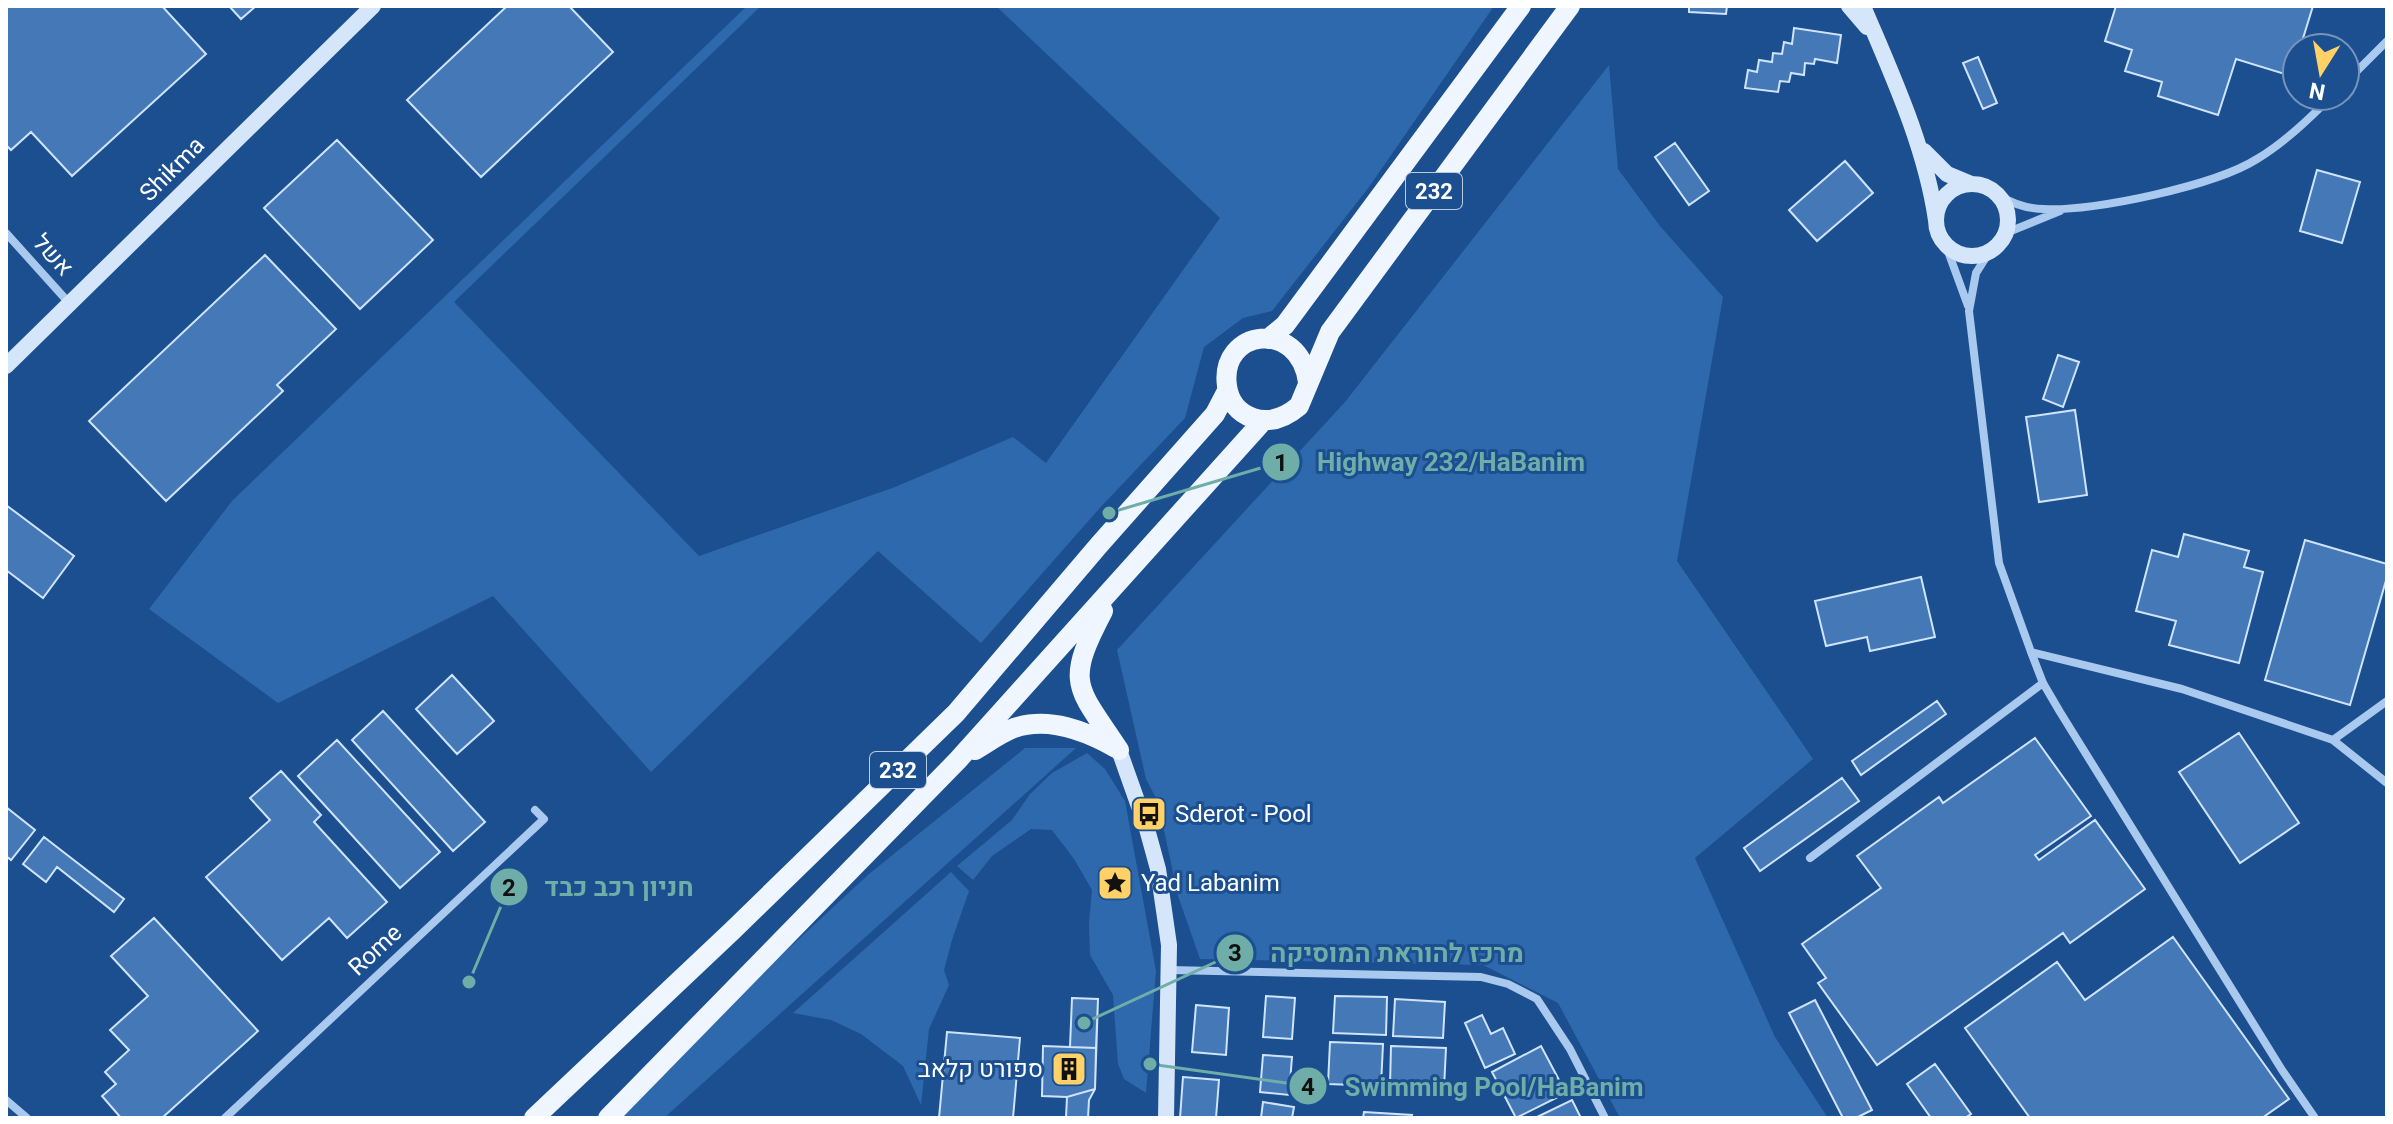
<svg xmlns="http://www.w3.org/2000/svg" width="2393" height="1124" viewBox="0 0 2393 1124" font-family="Roboto,Heebo,sans-serif">
<style>
.green{fill:#2e69ad}
.building{fill:#4478b7;stroke:#cfe3fa;stroke-width:2}
.lines{fill:none;stroke-linecap:round;stroke-linejoin:round}
.street{stroke:#a9c9ee;stroke-width:8}
.secondary{stroke:#d6e6fa;stroke-width:16}
.primary{stroke:#f0f6ff;stroke-width:20}
.labels{text-anchor:middle;dominant-baseline:central;stroke-width:6;stroke-linejoin:round;paint-order:stroke}
.shield{fill:#1b4f8f;stroke:#bbcadd;stroke-width:2}
.shield-label{font-size:22px;font-weight:bold;fill:#fff}
.street-label{font-size:24px;fill:#fff;stroke:#1b4f8f}
.poi-label{font-size:24px;fill:#fff;stroke:#1b4f8f;text-anchor:start}
.leader{fill:none;stroke:#6fada8;stroke-width:3}
.callout-dot{fill:#6fada8;stroke:#1b4f8f;stroke-width:3}
.mark-label{font-size:24px;text-anchor:middle;font-weight:bold;fill:#111}
.callout-label{font-size:26px;text-anchor:middle;font-weight:bold;fill:#6fada8;stroke:#1b4f8f;stroke-width:6;stroke-linejoin:round;paint-order:stroke}
</style>
<rect width="100%" height="100%" fill="#1b4f8f"/>
<path class="green" d="M747 6H761L454 302 699 556 895 487 1013 437 1046 463 1220 218 996 6H1494L1369 187 1272 311 1243 318 1204 347 1185 418 1098 510 981 643 878 551 651 772 493 596 278 703 149 609 232 501Z
M1609 65 1618 169 1660 226 1723 297 1677 561 1813 759 1695 858 1775 1037 1828 1118H1620L1558 1003 1483 965 1200 959 1178 896 1158 802 1146 779 1117 650 1345 402Z
M1025 748H1076L664 1118H605L869 874Z
M1087 753 1105 769 1125 801 1156 971 1146 1093 1124 1079 1118 1064 1113 995 1090 955 1089 923 1092 890 1074 859 1052 830 1031 829 992 856 973 880 957 866 1012 820 1030 794 1052 773Z
M951 872 969 891 952 940 944 970 949 985 929 1029 921 1105 903 1066 861 1034 831 1020 793 1013Z"/>
<path class="building" d="M6 6H162L206 54 72 176 31 132 11 150 6 145Z
M229 6H256L241 19Z
M507 6H569L613 52 481 177 407 100Z
M1689 6H1727L1726 14 1689 12Z
M2116 6H2313L2300 48H2297V57L2291 76 2236 59 2218 115 2158 96 2162 82 2125 71 2132 50 2105 41Z
M1794 28 1841 35 1837 63 1815 59 1814 64 1805 63 1804 75 1791 73 1789 82 1780 81 1778 92 1745 88 1748 70 1757 72 1759 60 1772 62 1773 53 1782 54 1784 42 1792 44Z
M1978 57 1997 103 1983 109 1963 63Z
M337 140 433 240 360 309 264 208Z
M1675 143 1709 191 1689 205 1655 157Z
M1845 161 1873 193 1817 241 1789 210Z
M2317 170 2360 182 2342 243 2300 231Z
M265 255 336 329 277 385 283 391 166 501 89 421Z
M2058 355 2079 362 2063 407 2043 399Z
M2075 410 2087 495 2039 502 2026 417Z
M6 505 74 556 43 598 6 570Z
M2184 534 2249 551 2244 567 2263 572 2239 663 2169 645 2176 621 2136 611 2152 550 2178 557Z
M2305 540 2387 564V577L2350 705 2265 680Z
M1921 577 1935 637 1870 651 1867 637 1826 646 1815 601Z
M452 675 494 721 457 754 416 709Z
M1937 701 1946 714 1861 775 1852 761Z
M383 711 485 822 453 851 352 740Z
M2239 733 2299 823 2240 863 2179 772Z
M2035 738 2091 816 2035 855 2039 860 2095 820 2145 889 2070 943 2063 933 1877 1065 1818 983 1826 978 1802 944 1881 888 1857 856 1939 797 1943 803Z
M337 740 440 852 400 888 298 776Z
M281 771 321 815 314 822 387 902 347 938 329 918 282 960 206 877 270 820 250 798Z
M1842 778 1859 801 1760 871 1744 848Z
M6 807 35 830 11 860 6 856Z
M44 837 124 899 114 912 57 867 46 882 23 864Z
M154 918 258 1031 162 1118H121L102 1096 116 1084 105 1072 129 1050 110 1030 148 996 111 956Z
M2173 937 2289 1099 2262 1118H2030L1965 1028 2057 962 2085 1000Z
M1266 996 1295 998 1292 1039 1263 1037Z
M1335 996 1387 997 1386 1035 1333 1033Z
M1072 998 1098 999 1095 1089 1089 1100 1088 1118H1066L1067 1097 1042 1096 1043 1046 1070 1047Z
M1072 998 1098 999 1096 1048 1070 1047Z
M1395 999 1445 1002 1443 1038 1393 1036Z
M1815 1000 1872 1110 1856 1118H1843L1789 1013Z
M1196 1005 1229 1008 1226 1055 1192 1052Z
M1482 1015 1491 1034 1503 1028 1515 1054 1485 1068 1465 1023Z
M947 1032 1020 1038 1013 1118H939Z
M1330 1042 1383 1044 1381 1086 1328 1084Z
M1043 1046 1096 1048 1095 1089 1067 1097 1042 1096Z
M1391 1046 1446 1048 1444 1088 1390 1086Z
M1541 1046 1566 1093 1516 1118 1492 1072Z
M1263 1055 1292 1057 1289 1095 1260 1092Z
M1935 1064 1971 1114 1965 1118H1931L1907 1084Z
M1183 1077 1219 1080 1216 1118H1180Z
M1572 1100 1581 1118H1535Z
M1263 1102 1294 1107 1292 1118H1261Z
M1364 1112 1412 1115 1411 1118H1363Z"/>
<g class="lines">
<path class="street" d="M2345 83 2387 41
M1998 195C2013 204 2027 209 2044 209 2094 212 2216 185 2257 159 2285 142 2309 119 2332 96
M6 233 70 304
M2006 233 2060 211
M1945 243 1968 306
M1990 251 1976 273 1969 311 1999 563 2031 652 2182 689 2333 740 2387 783
M2031 652 2043 683 2060 712 2282 1070 2315 1118
M2333 740 2387 701
M1810 858 2043 683
M1169 970 1481 977 1508 984 1537 999 1570 1049 1605 1118
M6 1100 27 1118
M225 1118 544 819 535 810"/>
<path class="secondary" d="M1849 6 1867 27
M1863 6C1892 75 1925 145 1936 220
M1924 151 1947 174 1971 184
M1936 220a36 36 0 1 1 72 0a36 36 0 1 1-72 0Z
M6 366 373 6
M1119 750 1147 829 1158 869 1169 945 1166 1118"/>
<path class="primary" d="M1268 339 1285 325 1521 6
M1308 382C1299 318 1219 329 1227 386 1229 401 1238 413 1253 418 1271 424 1286 417 1299 406L1330 332 1570 6
M1103 611C1064 685 1077 686 1119 750
M975 750C987 743 1001 733 1014 728 1049 716 1086 731 1116 748
M534 1118 732 931 956 713 1099 545 1215 414 1227 391
M608 1118 958 760 1263 421"/>
</g>
<defs>
<symbol id="bus-square" viewBox="-11 -11 22 22"><rect x="-9" y="-9" width="18" height="18" rx="4" fill="#ffd166" stroke="#1b4f8f"/><path d="M-5-6H5V4H4V6H2V4H-2V6H-4V4H-5ZM-3.5-4V0h7V-4ZM-3.5 1.2v1.5H-2V1.2ZM2 1.2v1.5H3.5V1.2Z" fill="#111"/></symbol>
<symbol id="sight-square" viewBox="-11 -11 22 22"><rect x="-9" y="-9" width="18" height="18" rx="4" fill="#ffd166" stroke="#1b4f8f"/><path d="M0-6L1.8-2.2L6-1.7L2.9 1.2L3.7 5.4L0 3.3L-3.7 5.4L-2.9 1.2L-6-1.7L-1.8-2.2Z" fill="#111"/></symbol>
<symbol id="building-square" viewBox="-11 -11 22 22"><rect x="-9" y="-9" width="18" height="18" rx="4" fill="#ffd166" stroke="#1b4f8f"/><path d="M-4-6H4V6H1V3H-1V6H-4ZM-2.5-4.3h1.7v1.8h-1.7ZM.8-4.3h1.7v1.8H.8ZM-2.5-1h1.7V.8h-1.7ZM.8-1h1.7V.8H.8Z" fill="#111"/></symbol>
</defs>
<g fill-rule="evenodd">
<use href="#bus-square" x="1129" y="794" width="40" height="40"/>
<use href="#sight-square" x="1095" y="863" width="40" height="40"/>
<use href="#building-square" x="1049" y="1049" width="40" height="40"/>
</g>
<g class="labels">
<g class="shield">
<rect x="1406" y="173" width="56" height="36" rx="6"/>
<rect x="870" y="752" width="56" height="36" rx="6"/>
</g>
<g class="shield-label">
<text x="1434" y="191">232</text>
<text x="898" y="770">232</text>
</g>
<g class="street-label">
<text transform="translate(172 169) rotate(-45)">Shikma</text>
<text transform="translate(53 255) rotate(48)">אשל</text>
<text transform="translate(375 950) rotate(-43)">Rome</text>
</g>
<g class="poi-label">
<text x="1175" y="814">Sderot - Pool</text>
<text x="1141" y="883">Yad Labanim</text>
<text x="1043" y="1069" text-anchor="end">ספורט קלאב</text>
</g>
</g>
<path class="leader" d="M1109 513L1281 462M469 982L509 887M1084 1023L1235 953M1150 1064L1308 1086"/>
<g class="callout-dot">
<circle cx="1109" cy="513" r="8"/>
<circle cx="469" cy="982" r="8"/>
<circle cx="1084" cy="1023" r="8"/>
<circle cx="1150" cy="1064" r="8"/>
<circle cx="1281" cy="462" r="20"/>
<circle cx="509" cy="887" r="20"/>
<circle cx="1235" cy="953" r="20"/>
<circle cx="1308" cy="1086" r="20"/>
</g>
<g class="mark-label">
<text x="1281" y="471">1</text>
<text x="509" y="896">2</text>
<text x="1235" y="961">3</text>
<text x="1308" y="1095">4</text>
</g>
<g class="callout-label">
<text x="1451" y="471">Highway 232/HaBanim</text>
<text x="619" y="896">חניון רכב כבד</text>
<text x="1397" y="962">מרכז להוראת המוסיקה</text>
<text x="1494" y="1096">Swimming Pool/HaBanim</text>
</g>
<rect width="2393" height="1124" fill="none" stroke="#ffffff" stroke-width="16"/>
<g transform="translate(2321 72) rotate(191)"><circle r="38" fill="#1b4f8f" stroke="#7695bc" stroke-width="2"/>
<path d="M0-6L14 30L0 20L-14 30Z" fill="#ffd166"/>
<text y="-12" font-size="22" font-weight="bold" text-anchor="middle" fill="#ffffff">N</text>
</g>
</svg>
